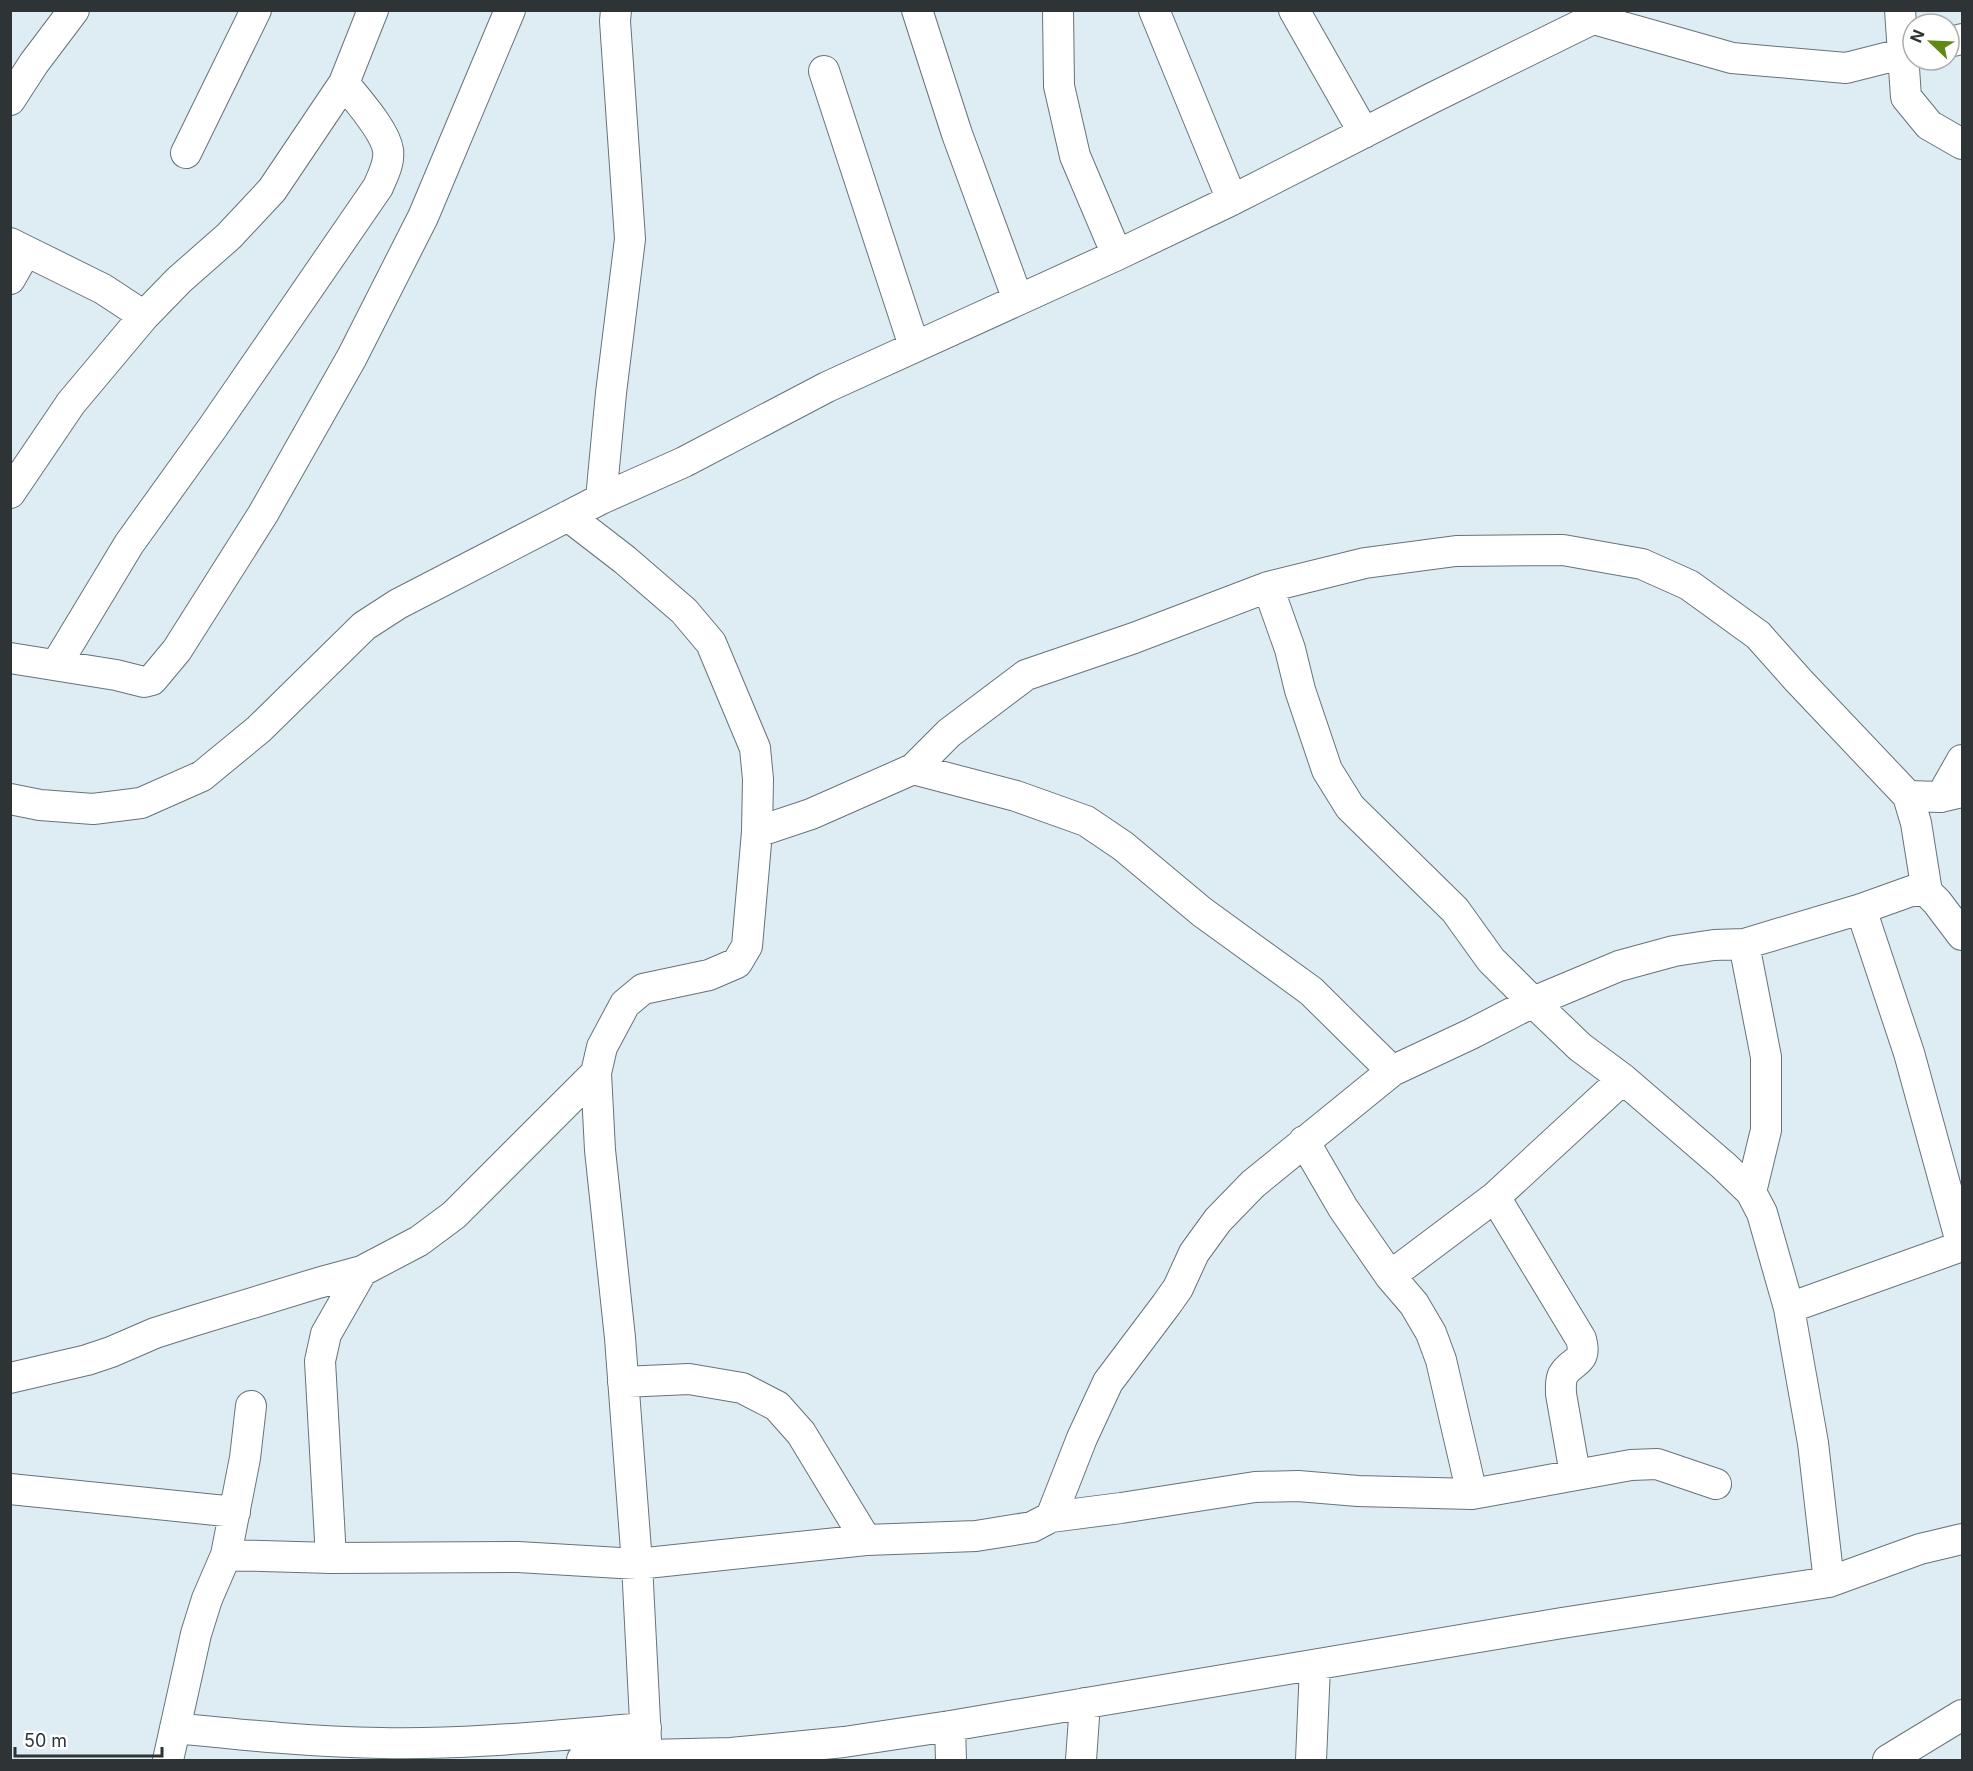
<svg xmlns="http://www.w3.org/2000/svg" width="1973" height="1771" viewBox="0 0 1973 1771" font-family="Inter,sans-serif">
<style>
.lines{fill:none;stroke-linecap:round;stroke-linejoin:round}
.minor-casing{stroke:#677379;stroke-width:32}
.minor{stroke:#fff;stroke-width:30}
</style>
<rect width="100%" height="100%" fill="#deecf3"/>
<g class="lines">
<defs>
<path id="minor" d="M917 10 957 134 1018 300
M1058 10 1059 86 1075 156 1117 255
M1154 10 1232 200
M1294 10 1364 133
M1590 10 1594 19 1732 58 1846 68 1913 51
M1900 10 1906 97 1929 125 1962 144
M1949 42 1962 39
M824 71 914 346
M10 100 34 63 74 10
M186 153 256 10
M10 243 103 289 144 316
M10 279 26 251
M10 493 71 403 144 316 179 280 229 236 272 190 344 83 373 10
M601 499 611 393 630 239 615 21 616 10
M568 516 625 560 684 611 711 643 755 748 758 779 757 832 747 946 737 963 709 975 643 989 625 1004 602 1047 596 1073 600 1150 620 1338 637 1564 647 1760
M1268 587 1290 649 1300 690 1327 770 1350 807 1455 910 1491 960 1533 1002 1580 1047 1623 1079 1724 1166 1751 1192 1762 1213 1789 1308 1813 1443 1829 1582
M10 658 116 675 144 682 152 680 177 650 263 514 352 357 423 217 510 10
M56 665 129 544 213 427 378 187C383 175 390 163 388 150 385 130 357 100 344 83
M913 769 1016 796 1086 821 1123 846 1202 912 1311 991 1392 1071
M1908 796 1941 797 1962 792
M1941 797 1962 760
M10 799 40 805 93 809 141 803 202 776 259 729 364 626 398 604 601 499 684 462 827 387 1117 255 1232 200 1432 98 1611 10
M757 832 811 814 913 769 949 733 1026 675 1134 638 1268 587 1365 563 1456 551 1563 550 1642 564 1689 585 1758 635 1798 680 1908 796 1916 823 1927 892
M1861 909 1909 1053 1962 1246
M1744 944 1766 1057V1130L1751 1192
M1304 1141 1343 1208 1390 1276 1414 1304 1431 1333 1441 1360 1472 1494
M1495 1197 1581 1339C1588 1364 1572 1359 1563 1375 1560 1381 1561 1388 1561 1394L1575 1474
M1390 1276 1495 1197 1623 1079
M1789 1308 1962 1246
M10 1378 87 1360 111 1352 155 1333 193 1321 318 1283 362 1271 419 1241 454 1215 596 1073
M623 1382 689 1379 742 1388 777 1406 801 1433 866 1540
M10 1489 235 1512
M1051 1517 1082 1438 1108 1382 1166 1305 1178 1288 1194 1253 1218 1220 1253 1184 1392 1071 1471 1034 1533 1002 1619 966 1674 951 1714 945 1744 944 1861 909 1914 890 1927 892 1937 902 1962 935
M226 1555 331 1558 518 1557 637 1564 866 1540 976 1536 1032 1527 1051 1517 1121 1508 1255 1487 1298 1486 1358 1491 1472 1494 1631 1465 1657 1464 1716 1484
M331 1558 320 1361 326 1334 362 1271
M950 1726 951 1760
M175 1728C244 1735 312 1742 381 1743 469 1745 558 1735 646 1728
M168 1760 196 1634 207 1599 226 1555 245 1458 251 1406
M582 1760 647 1755 731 1753 844 1742 950 1726 1562 1623 1829 1582 1920 1549 1962 1539
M1081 1760 1085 1703
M1311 1760 1315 1666
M1888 1760 1962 1715"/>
</defs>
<use href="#minor" class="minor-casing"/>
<use href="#minor" class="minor"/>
</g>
<rect width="1973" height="1771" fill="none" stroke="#2e3436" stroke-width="24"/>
<g transform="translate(1931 42) rotate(293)"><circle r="28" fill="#ffffff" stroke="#abaeaf" stroke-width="1.5"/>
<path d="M0-4.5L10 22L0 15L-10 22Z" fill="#5f8814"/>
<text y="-9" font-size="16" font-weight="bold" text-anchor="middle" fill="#2e3436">N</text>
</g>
<path d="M15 1747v9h147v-9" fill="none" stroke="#2e3436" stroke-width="3"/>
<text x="24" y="1747" font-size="18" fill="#2e3436" stroke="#ffffff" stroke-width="4.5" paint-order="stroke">50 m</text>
</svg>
